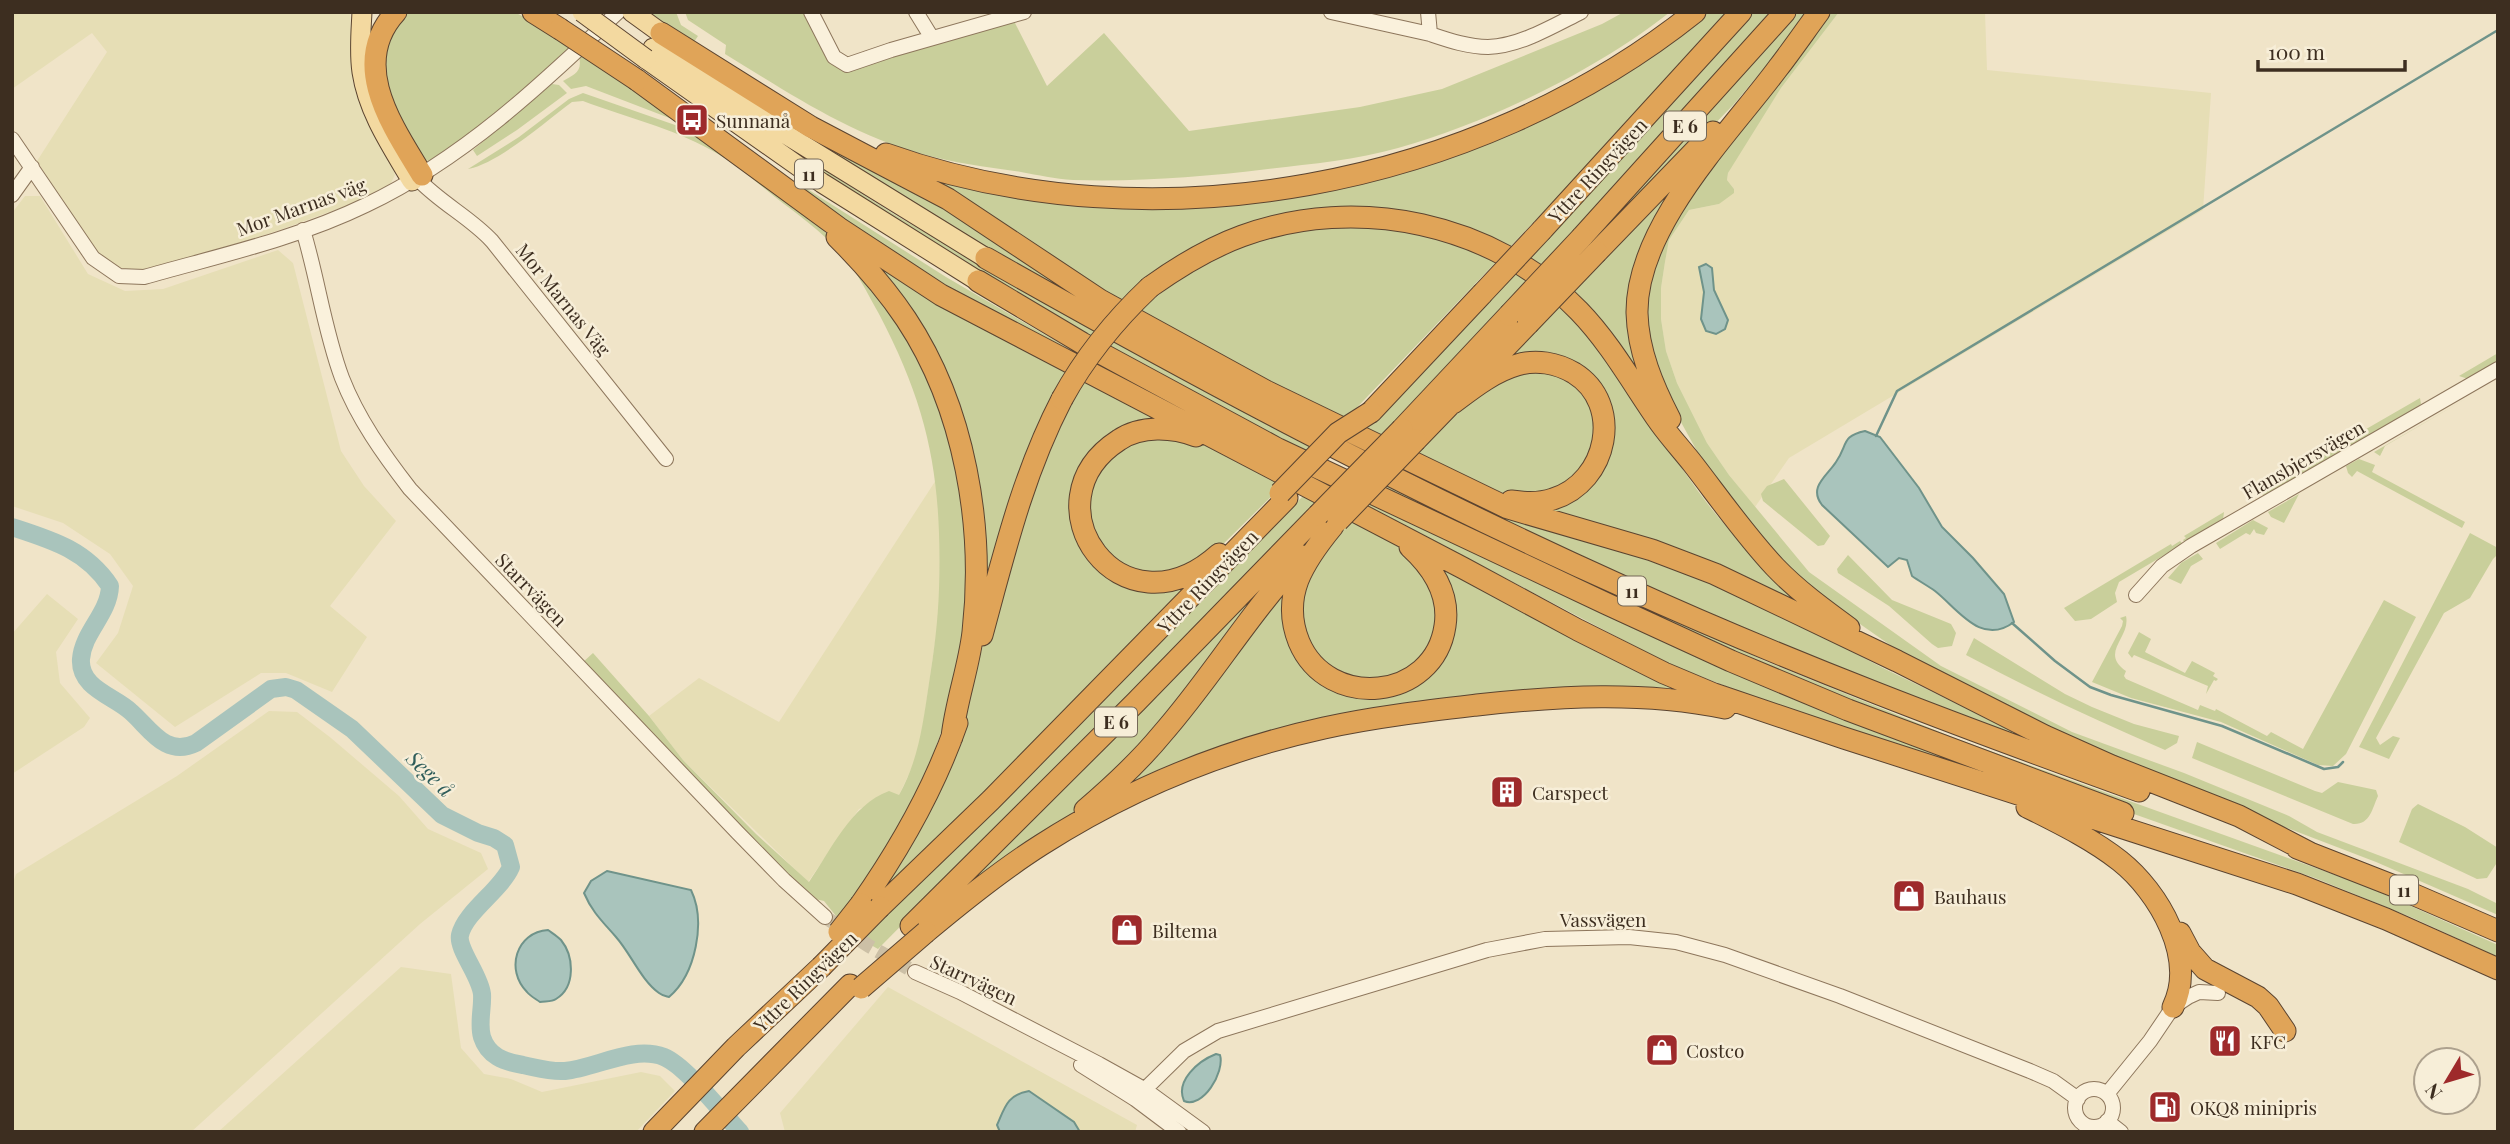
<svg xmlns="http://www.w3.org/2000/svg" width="2510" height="1144" viewBox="0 0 2510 1144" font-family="'Playfair Display',serif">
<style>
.farmland{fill:#e6deb5}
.green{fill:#c9cf9b}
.water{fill:#a9c4bc;stroke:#6f938a;stroke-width:2}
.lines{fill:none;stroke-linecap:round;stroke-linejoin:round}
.stream{stroke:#6f938a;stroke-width:2.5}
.river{stroke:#a9c4bc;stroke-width:18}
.minor-tunnel{stroke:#ccc0a6;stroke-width:14;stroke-dasharray:14 7;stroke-linecap:butt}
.minor-casing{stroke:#8d765c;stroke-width:16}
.major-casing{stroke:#5b4430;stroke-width:21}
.highway-casing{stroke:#5b4430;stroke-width:23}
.minor{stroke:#faf1dc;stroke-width:14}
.major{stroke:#f3d9a0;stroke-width:19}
.highway{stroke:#e0a458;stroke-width:21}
.major-bridge-casing{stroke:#5b4430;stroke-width:21;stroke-linecap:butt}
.highway-bridge-casing{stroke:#5b4430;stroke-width:23;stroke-linecap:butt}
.major-bridge{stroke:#f3d9a0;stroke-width:19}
.highway-bridge{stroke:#e0a458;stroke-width:21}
.labels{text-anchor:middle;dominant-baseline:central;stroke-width:5;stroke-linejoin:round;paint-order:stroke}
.shield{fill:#f7eed8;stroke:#756857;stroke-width:2}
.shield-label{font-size:18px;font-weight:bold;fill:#3d2e20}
.poi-label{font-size:19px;fill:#3d2e20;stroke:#f7eed8;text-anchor:start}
.street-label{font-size:19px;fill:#3d2e20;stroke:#f7eed8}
.water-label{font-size:21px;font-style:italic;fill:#2f5d5a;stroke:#f7eed8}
</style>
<rect width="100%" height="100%" fill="#f0e4c8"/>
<path class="farmland" d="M12 12H350L353 83 392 165 395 175 391 183 383 189 357 202 274 232 141 274 117 267 94 251 37 161 107 52 92 33 12 89Z
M1839 12H1985L1987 70 2211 93 2203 210 1789 458 1755 507 1729 475 1707 443 1677 383 1666 351 1661 319V288L1665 262 1669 240 1689 210 1719 204 1734 189 1727 180 1728 173 1734 160 1781 88Z
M25 196H40L88 274 125 291 163 289 278 250 293 263 341 451 364 486 396 521 330 606 367 637 332 692 286 673H261L175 727 96 663 118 633 133 586 110 554 63 523 12 506V213Z
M936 480 940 521 939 615 921 739 916 759 899 795 859 809 808 882 683 760 649 716 699 678 779 722Z
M47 594 78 619 56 652 60 683 90 718 84 727 12 774V634Z
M269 711 297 712 331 738 399 796 428 829 481 853 488 869 420 924 191 1132H12V886L16 874 177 776Z
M401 967 451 974 461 1048 484 1074 511 1079 542 1092 641 1072 660 1076 675 1091 636 1132H218Z
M888 987 1137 1125 1135 1132H785L780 1113Z"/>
<path class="green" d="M403 12H514L541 25 575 45 509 106 432 162 422 159 384 94 387 34Z
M642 12H676L681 25 698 36 694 42Z
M685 12H807L832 61 836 66 846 71 1014 21 1047 86 1104 33 1189 131 1360 107 1442 89 1602 24 1624 12H1670C1597 70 1488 123 1398 148 1356 160 1311 164 1268 169 1203 177 1138 182 1073 180 1055 179 1038 175 1021 172 987 167 954 163 922 154 851 135 787 92 725 54L726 45 688 20Z
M1704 12H1728L1609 143 1508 249 1315 210 1118 305 882 161 1104 204 1398 170Z
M1750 12H1775L1541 271 1526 261Z
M1798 12H1811L1735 103 1592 251 1586 247Z
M1827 12H1839L1781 88 1728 173 1727 180 1734 189V193L1719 204 1689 210 1669 240 1665 262 1661 288V319L1666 351 1677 383 1707 443 1729 475 1809 572 1941 666 2072 732 2184 773 2289 816 2317 832 2468 889 2498 904V915L2376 862 2214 800 2083 746 1903 654 1817 594 1784 563 1730 497 1697 451 1667 397 1653 363 1643 298 1665 230Z
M584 52 674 116 672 119 586 86 571 89 563 81C573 75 583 72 579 57Z
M552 84 559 85 567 93 517 130 477 156 473 150Z
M583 93 678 126 693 136 696 132 740 162 822 229 868 277 926 367 961 479 970 592 952 702 933 755 902 822 840 921 824 901 806 897 582 663 593 653 649 716 683 760 756 834 809 882C831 850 851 805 889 791L899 795C919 759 923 723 929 683 934 652 938 621 939 589 942 480 930 411 879 314 867 293 856 269 840 252 821 231 797 214 775 197 755 181 734 162 711 150 672 128 625 117 583 101L572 102C546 121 498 164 468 169L519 137 569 99Z
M1715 136 1641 267 1654 396 1567 289Z
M774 138 897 216 1095 331 1088 339 962 268Z
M816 140 905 182 1107 317 989 252 812 145Z
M801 185 946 277 1078 354 1074 359 981 313 798 189Z
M1363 225 1435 236 1497 261 1345 420 1135 315C1183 271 1238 241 1303 229 1322 225 1343 226 1363 225Z
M865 258 1068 369 979 619 964 442Z
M1515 273 1530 283 1381 439 1365 431Z
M1557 303C1617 361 1657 437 1707 503 1740 546 1780 580 1821 616L1536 508 1599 470 1591 374 1501 366Z
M1112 340 1318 449 1310 457 1105 349Z
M2498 353V362L2468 379 2459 376Z
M1521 369 1572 378 1599 419 1594 455 1560 489 1510 496 1413 455 1469 399Z
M1086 376 1180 425 1154 424 1079 482 1104 568 1196 579 863 913 971 691 985 637 1046 450Z
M2469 397 2385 446 2380 456 2374 452Z
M2420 398 2421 404 2413 410 2267 495 2254 494 2291 471 2300 470 2302 466Z
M1140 437 1203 443 1284 484 1210 557 1174 575 1130 572 1092 538 1087 492 1097 467Z
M2359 459 2375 465 2372 472 2465 522 2462 528 2357 471 2352 477 2348 473 2346 466Z
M1402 466 1672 565 1789 619 1885 669 2057 752 1729 627 1399 471Z
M1784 479 1830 536 1824 545 1818 546 1763 501 1761 494 1767 486Z
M1387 483 1765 661 1957 739 2366 886 2498 945V957L2413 918 2315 878 2066 790 1757 669 1378 491Z
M2299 494 2284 523 2271 517 2268 512Z
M1304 495 1319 503 878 949 862 940Z
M1369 499 1823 708 2003 780 1746 694 1669 664 1364 504Z
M2224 512 2223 520 2185 543 2183 540 2186 538 2184 536Z
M1350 520 1396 544 1423 566 1440 618 1421 661 1377 684 1319 664 1298 619 1308 571Z
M2253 520 2268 528 2264 535 2256 533 2254 529 2250 535 2246 533 2220 549 2216 543Z
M2470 533 2498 548V554L2493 559 2470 598 2444 613 2376 738 2380 745 2393 736 2400 738 2389 759 2359 747Z
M2180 541 2183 544 2119 582 2115 593 2117 602 2091 619 2075 621 2064 608 2171 544 2172 546Z
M1423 553 1705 695 1415 708 1121 796 1126 780 1283 584 1290 634 1361 694 1444 647Z
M2198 553 2203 559 2191 566 2181 584 2168 578 2181 563Z
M1848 555 1892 600 1951 624 1956 633 1952 646 1938 648 1932 644 1889 606 1838 573 1837 569Z
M1250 598 1256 602 1198 680 1091 799 935 917Z
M2384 600 2416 617 2346 754 2333 766 2318 765 2221 722 2131 698 2092 682 2122 626 2123 621 2120 618 2126 616C2131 638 2099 652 2126 671L2124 676 2126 679 2198 710 2200 705 2215 711 2216 709 2267 736 2271 732 2303 749Z
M2139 632 2151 639 2145 652 2185 673 2192 661 2215 673 2213 676 2218 679 2216 681 2214 680 2206 694 2208 686 2134 655 2132 658 2128 653Z
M1974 638 2065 694 2092 707 2134 724 2179 736 2177 743 2165 750C2097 721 2031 690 1966 655Z
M2197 742 2315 791 2322 793 2338 782 2376 790 2378 796C2372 809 2370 825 2353 824L2192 758Z
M2418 804 2465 827 2498 848V861L2487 878 2477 879 2399 842 2412 809Z"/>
<path class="water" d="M1706 264 1712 268 1714 290 1728 320 1725 329 1716 334 1706 331 1701 319 1704 292 1699 267Z
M1865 431 1880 437 1919 488 1942 527 1973 558 2004 594 2014 622C1981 647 1957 608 1935 591 1928 586 1919 581 1912 576L1907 560 1899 558 1888 567 1822 505C1808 487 1827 476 1836 462 1848 445 1841 436 1865 431Z
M607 871 691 890C706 921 696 974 669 997 665 996 663 996 659 993 641 980 631 954 616 937 603 922 592 912 584 893L591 881Z
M548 930C552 933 557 936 561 940 574 956 576 987 556 999 552 1002 545 1001 540 1002 536 999 530 996 527 992 505 970 516 932 548 930Z
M1216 1054 1220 1055C1225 1072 1203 1109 1184 1101 1175 1081 1198 1061 1216 1054Z
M1029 1091 1074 1122 1080 1132H1000L997 1125C1005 1107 1007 1095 1029 1091Z"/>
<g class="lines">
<path class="stream" d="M1876 436 1897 391 2498 30
M2012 623 2055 661 2090 687 2111 695 2222 726 2324 769 2338 767 2343 762"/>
<path class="river" d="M12 527C52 540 86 550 110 586 109 614 83 632 81 659 79 688 114 696 130 711 150 728 165 758 196 743L271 689 286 687 296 690 352 729 442 815 478 833 494 838 505 845 511 867C501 890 465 912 460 935 457 949 480 975 482 994 483 1008 478 1023 482 1037 488 1056 504 1062 523 1065 538 1068 549 1072 565 1071 596 1068 633 1045 664 1057 686 1066 722 1113 740 1132"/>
<path class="minor-tunnel" d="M825 917 869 946 915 972"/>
<defs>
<path id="minor" d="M811 12 834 57 847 65 891 50 1024 12
M916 12 932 38
M1331 12 1430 34 1428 12
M1430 34C1448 40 1468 47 1488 47 1520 46 1553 26 1581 12
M12 139 93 258 119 276 144 277C218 256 296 239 366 205 463 159 541 85 618 12
M417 178C440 203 470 217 492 241L666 459
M12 195 32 167
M303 230C318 279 324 330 342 378 358 419 383 454 410 489L738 833 784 880 825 917
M2136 595 2162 566 2191 546 2498 369
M915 972 960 992 1099 1064 1144 1089 1203 1132
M1081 1065 1135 1099 1179 1132
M2075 1108a19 19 0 1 1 38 0a19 19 0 1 1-38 0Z
M2107 1094 2150 1041 2173 1007 2188 997 2199 992 2218 993
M1135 1099 1184 1051 1218 1031 1487 950 1545 939 1629 937 1676 942 1725 955 1840 996 2030 1071 2053 1081 2078 1099
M2107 1121 2121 1132"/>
<path id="major" d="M362 12C361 32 359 53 362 72 368 112 392 147 412 181
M632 12 661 33
M653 48 782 132 986 258
M646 59 822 183 978 281"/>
<path id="highway" d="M396 12C348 64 393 127 422 175
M533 12 560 29
M661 33 811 127 948 199 1100 300 1266 391 1508 508 1652 550 1715 574 1897 661 2045 736 2112 766 2239 816 2310 853
M637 80 839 228 941 295 1463 568 1578 630 1664 673 1714 694 1844 738 2297 884 2386 919 2498 969
M886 154C1152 249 1475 188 1695 12
M1542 230 1741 12
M837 237C862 262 886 289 906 319 965 408 985 527 973 632 969 667 956 701 952 737
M1582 237 1785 12
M1597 252 1713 132
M986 258C1194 376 1404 488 1622 586 1791 663 1964 728 2139 791
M978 281 1082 343 1278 449 1607 604 1731 661 1848 710 2123 813
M1150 287C1178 267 1209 248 1242 236 1357 194 1494 223 1579 311 1611 344 1634 386 1660 423 1670 437 1682 450 1693 464 1720 499 1745 535 1775 567 1797 590 1823 609 1849 628
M1453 403C1473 388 1493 372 1517 365 1536 359 1557 363 1574 373 1624 404 1608 482 1553 499 1539 504 1525 503 1511 501
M1371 412 1482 294
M1670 419C1653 386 1638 351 1637 313 1636 226 1729 134 1778 68 1792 50 1805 31 1819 12
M1402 429 1509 315
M1196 436C1173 427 1141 425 1119 440 1023 502 1121 642 1219 554
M1416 440 1528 324
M1333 526C1319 543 1306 560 1298 580 1290 601 1291 622 1299 642 1328 711 1434 701 1445 626 1450 594 1433 568 1410 547
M982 635C1004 554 1023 474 1062 399
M2027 807C2059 823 2092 839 2120 861 2159 892 2197 958 2173 1007
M1085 810C1113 786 1139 762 1162 734 1212 677 1249 613 1303 556
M2297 848 2394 886 2498 931
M861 904C901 847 934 789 957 723
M880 907 991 800 1287 498
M911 926 1136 702 1318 515
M926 932C963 901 1000 871 1041 845 1127 790 1224 750 1324 728 1374 717 1426 711 1477 705 1559 696 1643 691 1725 708
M2180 933 2190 952 2205 969 2258 997 2268 1006 2285 1031
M654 1132 736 1047 821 967
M705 1132 850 985"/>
</defs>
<use href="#minor" class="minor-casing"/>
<use href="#major" class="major-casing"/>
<use href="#highway" class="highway-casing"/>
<use href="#minor" class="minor"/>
<use href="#major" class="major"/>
<use href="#highway" class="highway"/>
<defs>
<path id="major-bridge" d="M582 12 646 59"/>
<path id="highway-bridge" d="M560 29 637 80
M1482 294 1542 230
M1509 315 1582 237
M1528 324 1597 252
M1062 399C1085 357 1114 321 1150 287
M1280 493 1338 433 1371 412
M1318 515 1402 429
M1338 521 1416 440
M839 932 861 904
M821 967 880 907
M861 988 926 932"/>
</defs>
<use href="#major-bridge" class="major-bridge-casing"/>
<use href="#highway-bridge" class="highway-bridge-casing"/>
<use href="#major-bridge" class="major-bridge"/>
<use href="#highway-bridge" class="highway-bridge"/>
</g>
<defs>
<symbol id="bus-square" viewBox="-11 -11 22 22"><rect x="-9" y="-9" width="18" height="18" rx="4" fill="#9e2a2b" stroke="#f7eed8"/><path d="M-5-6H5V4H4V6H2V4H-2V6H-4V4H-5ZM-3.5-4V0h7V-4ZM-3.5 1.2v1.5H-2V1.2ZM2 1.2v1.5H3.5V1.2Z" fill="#fff"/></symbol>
<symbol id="building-square" viewBox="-11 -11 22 22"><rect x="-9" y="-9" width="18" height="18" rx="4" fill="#9e2a2b" stroke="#f7eed8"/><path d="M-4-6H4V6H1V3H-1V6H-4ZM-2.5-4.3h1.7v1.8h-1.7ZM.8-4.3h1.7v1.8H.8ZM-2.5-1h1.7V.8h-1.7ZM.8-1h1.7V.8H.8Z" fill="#fff"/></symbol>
<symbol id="shop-square" viewBox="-11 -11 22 22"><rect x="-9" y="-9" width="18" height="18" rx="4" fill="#9e2a2b" stroke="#f7eed8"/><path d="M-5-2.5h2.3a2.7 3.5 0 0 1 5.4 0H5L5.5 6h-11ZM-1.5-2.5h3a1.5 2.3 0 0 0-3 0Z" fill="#fff"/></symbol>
<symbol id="restaurant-square" viewBox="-11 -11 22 22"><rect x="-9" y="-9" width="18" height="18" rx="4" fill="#9e2a2b" stroke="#f7eed8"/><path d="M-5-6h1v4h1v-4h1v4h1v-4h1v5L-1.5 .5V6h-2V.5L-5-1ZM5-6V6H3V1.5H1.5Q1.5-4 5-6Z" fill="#fff"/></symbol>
<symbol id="fuel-square" viewBox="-11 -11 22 22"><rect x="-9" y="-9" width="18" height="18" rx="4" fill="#9e2a2b" stroke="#f7eed8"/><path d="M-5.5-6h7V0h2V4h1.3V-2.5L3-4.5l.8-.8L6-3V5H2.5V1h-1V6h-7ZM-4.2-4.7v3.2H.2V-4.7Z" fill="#fff"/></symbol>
</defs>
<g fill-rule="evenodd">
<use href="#bus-square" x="673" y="101" width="38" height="38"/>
<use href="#building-square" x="1488" y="773" width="38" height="38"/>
<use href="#shop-square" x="1890" y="877" width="38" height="38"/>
<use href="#shop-square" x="1108" y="911" width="38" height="38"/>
<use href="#restaurant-square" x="2206" y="1022" width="38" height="38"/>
<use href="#shop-square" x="1643" y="1031" width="38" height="38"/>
<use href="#fuel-square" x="2146" y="1088" width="38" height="38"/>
</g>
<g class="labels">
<g class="shield">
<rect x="1664" y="111.5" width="42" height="29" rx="5"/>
<rect x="795" y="159.5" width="28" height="29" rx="5"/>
<rect x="1618" y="576.5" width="28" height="29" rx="5"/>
<rect x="1095" y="707.5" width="42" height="29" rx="5"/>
<rect x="2390" y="875.5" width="28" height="29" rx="5"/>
</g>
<g class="shield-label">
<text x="1685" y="126">E 6</text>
<text x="809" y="174">11</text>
<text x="1632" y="591">11</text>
<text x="1116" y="722">E 6</text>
<text x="2404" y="890">11</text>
</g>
<g class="poi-label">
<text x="716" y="120">Sunnanå</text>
<text x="1532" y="792">Carspect</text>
<text x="1934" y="896">Bauhaus</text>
<text x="1152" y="930">Biltema</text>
<text x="2250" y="1041">KFC</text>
<text x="1686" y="1050">Costco</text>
<text x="2190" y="1107">OKQ8 minipris</text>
</g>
<g class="street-label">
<text transform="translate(1597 170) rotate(-47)">Yttre Ringvägen</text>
<text transform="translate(301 206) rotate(-20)">Mor Marnas väg</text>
<text transform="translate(564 299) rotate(51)">Mor Marnas Väg</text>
<text transform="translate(2303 459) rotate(-30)">Flansbjersvägen</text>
<text transform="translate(1207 581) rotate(-46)">Yttre Ringvägen</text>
<text transform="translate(532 589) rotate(46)">Starrvägen</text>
<text x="1603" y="919">Vassvägen</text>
<text transform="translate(974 979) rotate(25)">Starrvägen</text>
<text transform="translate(805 981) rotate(-44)">Yttre Ringvägen</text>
</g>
<g class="water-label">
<text transform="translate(431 773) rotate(44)">Sege å</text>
</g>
</g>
<rect width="2510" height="1144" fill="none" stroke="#3d2e20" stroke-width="28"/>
<g transform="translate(2447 1081) rotate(232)"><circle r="33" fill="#f7eed8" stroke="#ada18e" stroke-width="2"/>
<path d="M0-5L12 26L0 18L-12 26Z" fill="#9e2a2b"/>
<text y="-10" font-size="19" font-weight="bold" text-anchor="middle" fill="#3d2e20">N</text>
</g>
<path d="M2258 60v10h147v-10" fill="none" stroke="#3d2e20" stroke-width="3.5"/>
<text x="2268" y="60" font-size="21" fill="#3d2e20" stroke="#f7eed8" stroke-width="5" paint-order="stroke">100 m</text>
</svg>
